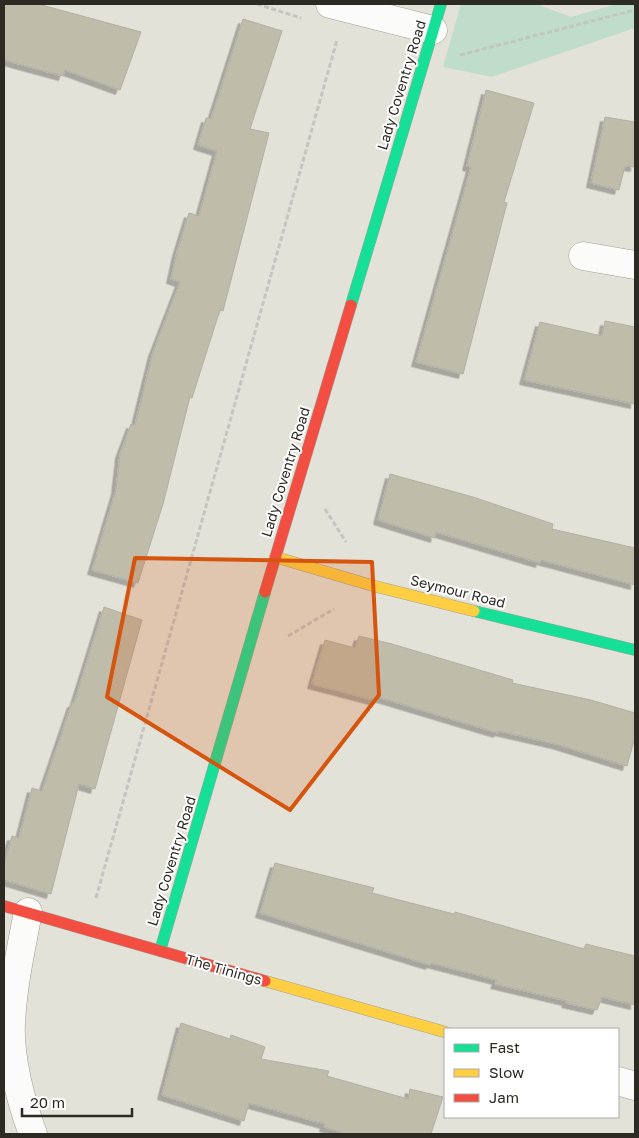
<svg xmlns="http://www.w3.org/2000/svg" width="639" height="1138" viewBox="0 0 639 1138" font-family="'Golos Text',sans-serif">
<style>
.green{fill:#c0ddcb}
.building{fill:#bfbca9;stroke:#b1afa8;filter:url(#shadow)}
.lines{fill:none;stroke-linecap:round;stroke-linejoin:round}
.street-casing{stroke:#a2a099;stroke-width:29}
.fast-casing{stroke:#a2a099;stroke-width:12}
.slow-casing{stroke:#a2a099;stroke-width:12}
.jam-casing{stroke:#a2a099;stroke-width:12}
.path{stroke:#c4c4c1;stroke-width:3;stroke-dasharray:5 2.5;stroke-linecap:butt}
.street{stroke:#fbfbf9;stroke-width:28}
.fast{stroke:#16e098;stroke-width:11}
.slow{stroke:#ffcf43;stroke-width:11}
.jam{stroke:#f24e42;stroke-width:11}
.marked{fill:#d5540e;fill-opacity:0.2;stroke:#d5540e;stroke-width:4;stroke-linejoin:round}
.labels{text-anchor:middle;dominant-baseline:central;stroke-width:4;stroke-linejoin:round;paint-order:stroke}
.street-label{font-size:14px;fill:#2c2a23;stroke:#fff}
</style>
<defs>
<filter id="shadow"><feDropShadow dx="-4.5" dy="4.5" stdDeviation="0" flood-color="#0004"/></filter>
</defs>
<rect width="100%" height="100%" fill="#e3e2d8"/>
<path class="green" d="M461 4H537L571 17 617 4H635V28L492 77 443 67Z"/>
<path class="building" d="M4 4H38L141 32 120 90 65 70 63 76 4 60Z
M243 19 282 31 250 129 269 133 223 311 220 310 192 398 190 397 163 504 138 583 92 570 116 490 120 454 131 424 135 425 153 352 180 282 171 279 177 252 189 213 199 216 217 151 198 145 206 118 211 119Z
M486 90 534 103 504 202 507 203 463 374 416 362 471 167 467 166Z
M605 117 635 122V167L625 166 619 190 591 183Z
M605 321 635 327V404L524 380 540 322 602 336Z
M390 474 473 497 553 524 552 529 635 548V585L541 560 540 563 436 532 435 538 378 520Z
M104 607 142 620 95 789 79 784 51 894 4 880V864L12 836 19 838 32 788 42 791 72 703H74Z
M359 636 392 644 513 680 512 683 591 700 635 713V737L627 766 556 744 499 731 498 733 378 697 377 701 312 684 325 640 355 648Z
M275 863 374 888 372 893 454 914 455 912 584 949 586 944 635 956V1005L602 997 597 1010 566 1003 567 1001 495 984 497 980 431 963 430 965 260 913Z
M181 1023 230 1039 231 1035 265 1047 261 1059 329 1071 327 1076 408 1099 410 1089 443 1097 431 1134H347L324 1127 325 1124 249 1103 244 1121 162 1095Z"/>
<g class="lines">
<defs>
<path id="street" d="M330 4 433 30
M583 256 635 265
M28 912C21 949 13 985 11 1022 9 1057 21 1102 33 1134
M618 1081 635 1086"/>
<path id="fast" d="M351 305 441 4
M474 611 635 650
M160 951 265 592"/>
<path id="slow" d="M275 557 374 586 474 611
M265 981 445 1032"/>
<path id="jam" d="M265 592 351 305
M4 906 265 981"/>
</defs>
<use href="#street" class="street-casing"/>
<use href="#fast" class="fast-casing"/>
<use href="#slow" class="slow-casing"/>
<use href="#jam" class="jam-casing"/>
<path class="path" d="M257 4 301 18
M460 55 635 10
M325 509 346 542
M288 636 334 609
M96 898 337 40"/>
<use href="#street" class="street"/>
<use href="#fast" class="fast"/>
<use href="#slow" class="slow"/>
<use href="#jam" class="jam"/>
</g>
<path class="marked" d="M135 558 372 562 379 695 290 810 107 697Z"/>
<g class="labels">
<g class="street-label">
<text transform="translate(401 85) rotate(-73)">Lady Coventry Road</text>
<text transform="translate(285 472) rotate(-73)">Lady Coventry Road</text>
<text transform="translate(458 591) rotate(14)">Seymour Road</text>
<text transform="translate(171 861) rotate(-73)">Lady Coventry Road</text>
<text transform="translate(224 969) rotate(16)">The Tinings</text>
</g>
</g>
<rect width="639" height="1138" fill="none" stroke="#2c2a23" stroke-width="10"/>
<rect x="444" y="1028" width="175" height="90" fill="#ffffff" stroke="#abaaa7"/>
<rect x="454" y="1044" width="25" height="8" fill="#16e098" stroke="#abaaa7"/>
<text x="489" y="1053" font-size="15" fill="#2c2a23">Fast</text>
<rect x="454" y="1069" width="25" height="8" fill="#ffcf43" stroke="#abaaa7"/>
<text x="489" y="1078" font-size="15" fill="#2c2a23">Slow</text>
<rect x="454" y="1094" width="25" height="8" fill="#f24e42" stroke="#abaaa7"/>
<text x="489" y="1103" font-size="15" fill="#2c2a23">Jam</text>
<path d="M22 1108v8h110v-8" fill="none" stroke="#2c2a23" stroke-width="2.5"/>
<text x="30" y="1108" font-size="15" fill="#2c2a23" stroke="#ffffff" stroke-width="4" paint-order="stroke">20 m</text>
</svg>
